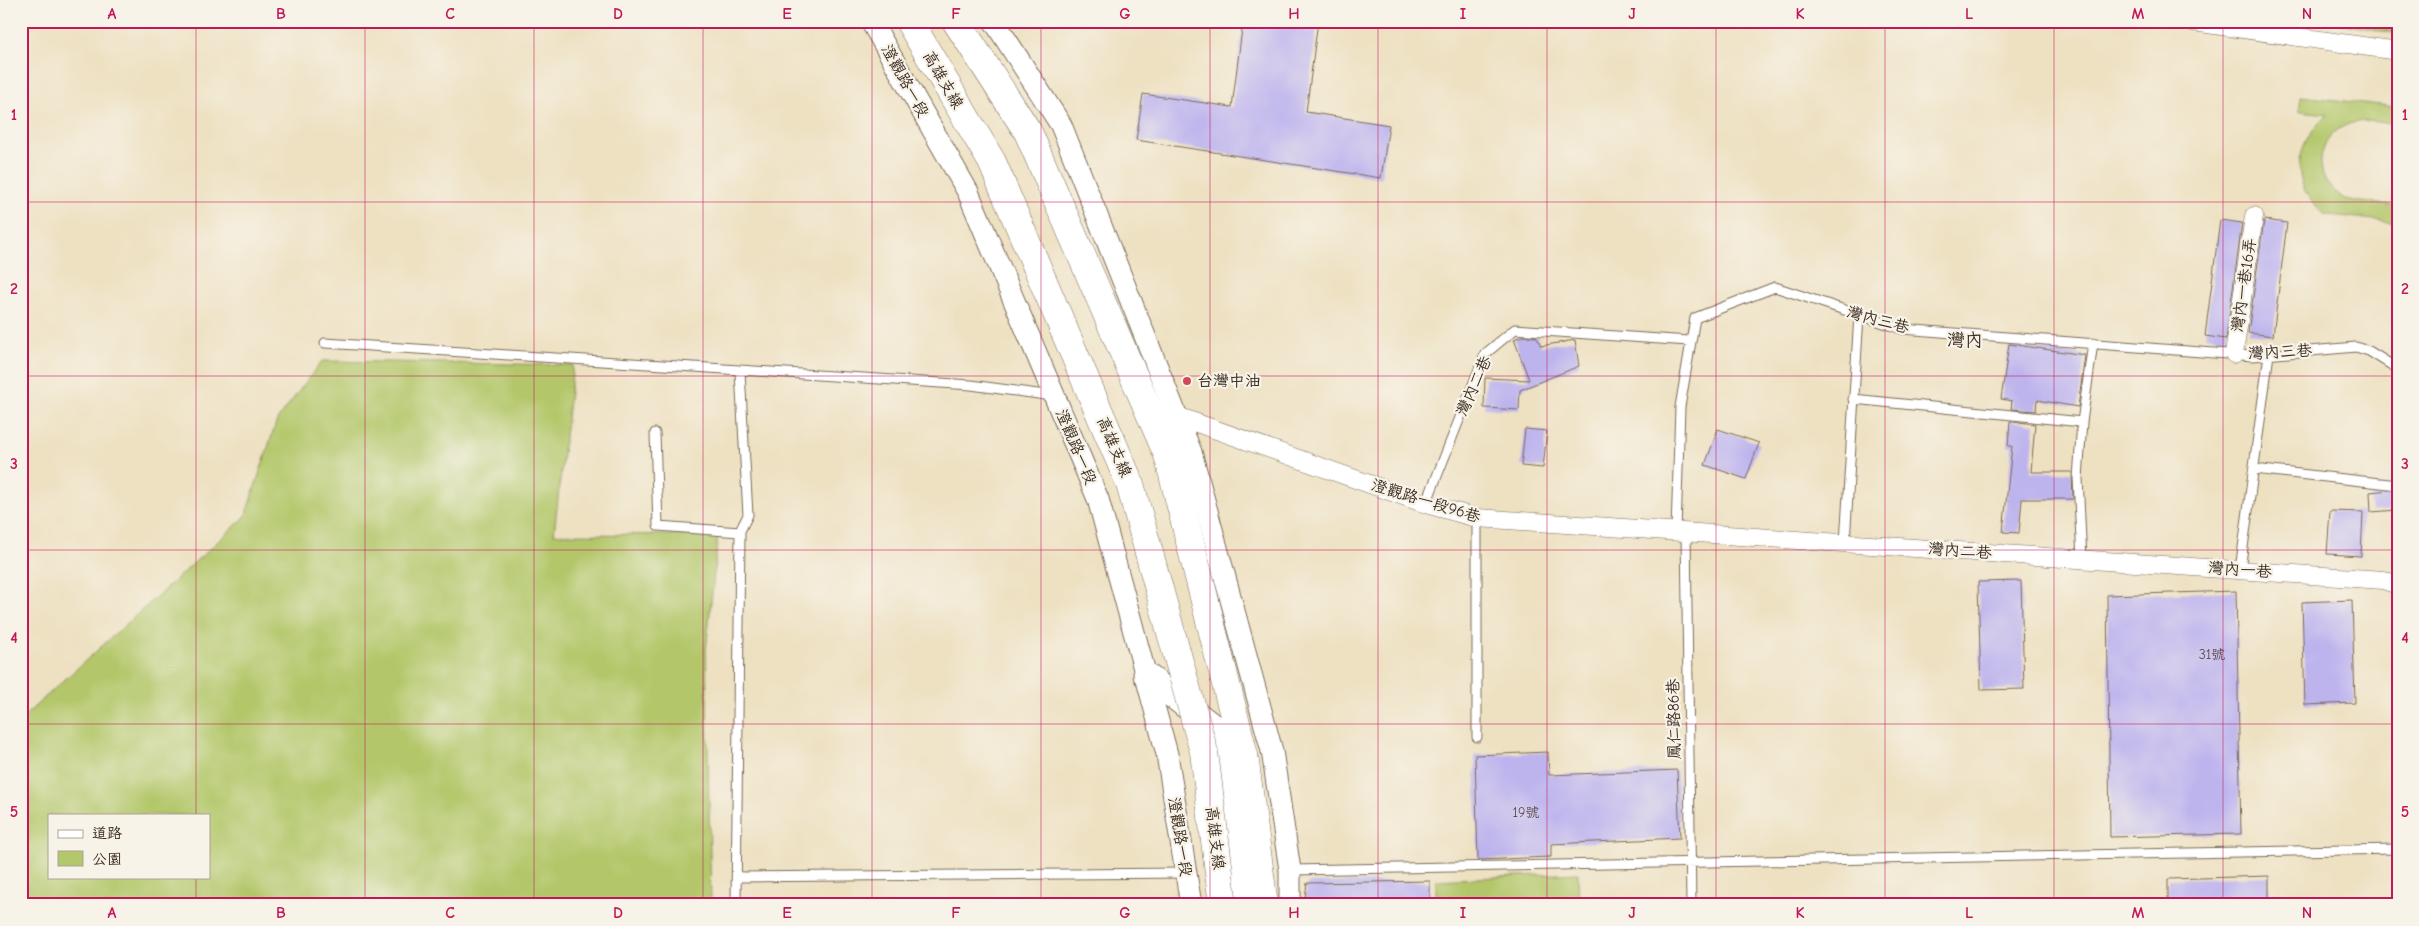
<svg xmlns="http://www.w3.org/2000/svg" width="2419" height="926" viewBox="0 0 2419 926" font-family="'Comic Neue','LXGW WenKai TC',sans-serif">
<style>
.green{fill:#b3c76b;stroke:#777844;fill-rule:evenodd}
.building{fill:#bdb4ee}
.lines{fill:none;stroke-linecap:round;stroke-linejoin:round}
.service-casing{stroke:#7a6a57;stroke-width:11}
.minor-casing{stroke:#7a6a57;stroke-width:19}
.tertiary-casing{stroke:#7a6a57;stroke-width:23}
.secondary-casing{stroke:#7a6a57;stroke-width:27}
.motorway-casing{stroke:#7a6a57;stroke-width:29}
.service{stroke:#fff;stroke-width:9}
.minor{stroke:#fff;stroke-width:18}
.tertiary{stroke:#fff;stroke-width:21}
.secondary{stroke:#fff;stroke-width:25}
.motorway{stroke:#fff;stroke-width:28}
.motorway-bridge-casing{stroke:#7a6a57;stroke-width:29;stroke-linecap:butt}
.motorway-bridge{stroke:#fff;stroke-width:28}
.grid{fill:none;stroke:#c2185b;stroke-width:1;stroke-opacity:0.55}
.poi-dot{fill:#d1495b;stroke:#f7f3e8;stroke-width:2}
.labels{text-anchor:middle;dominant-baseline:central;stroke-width:4.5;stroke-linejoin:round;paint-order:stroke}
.number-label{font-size:14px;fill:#5c4c52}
.street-label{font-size:16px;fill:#3b2a1e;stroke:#f7f3e8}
.poi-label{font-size:16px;fill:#3b2a1e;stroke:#f7f3e8;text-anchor:start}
.neighbourhood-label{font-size:18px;fill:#3b2a1e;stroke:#f7f3e8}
.neatline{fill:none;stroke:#c2185b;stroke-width:2}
.grid-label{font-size:16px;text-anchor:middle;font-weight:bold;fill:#c2185b}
</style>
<rect width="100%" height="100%" fill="#f7f3e8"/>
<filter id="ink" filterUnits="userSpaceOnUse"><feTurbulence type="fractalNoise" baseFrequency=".02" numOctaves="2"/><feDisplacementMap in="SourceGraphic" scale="10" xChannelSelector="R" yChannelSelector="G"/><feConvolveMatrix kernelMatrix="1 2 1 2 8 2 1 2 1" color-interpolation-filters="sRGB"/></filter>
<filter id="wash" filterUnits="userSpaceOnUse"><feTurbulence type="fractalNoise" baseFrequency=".0096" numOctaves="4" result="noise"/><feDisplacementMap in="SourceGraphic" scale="20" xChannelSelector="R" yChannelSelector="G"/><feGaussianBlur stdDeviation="1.12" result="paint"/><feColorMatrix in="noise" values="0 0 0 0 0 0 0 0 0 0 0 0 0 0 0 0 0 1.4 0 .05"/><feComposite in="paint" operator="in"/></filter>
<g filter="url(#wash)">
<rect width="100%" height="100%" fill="#eee1c2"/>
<path class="green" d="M2326 21H2394V33Z
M2301 96 2398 107V125C2383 123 2367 119 2352 123 2316 134 2310 176 2341 197 2348 202 2387 204 2398 206V223L2323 214C2288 182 2294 144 2328 114L2299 111Z
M322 361 573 365 554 534 718 535 706 650 711 905H21V719L245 517 277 420ZM49 815H209V877H49Z
M1578 873 1579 905H1436V880Z"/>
<g id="blocks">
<path class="building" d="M1243 21H1318L1306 112 1389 125 1381 178 1136 140 1143 94 1232 107Z
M2220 220 2242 223 2226 339 2205 336Z
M2264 220 2287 223 2273 336 2248 333Z
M1522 336 1537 337 1541 346 1575 340 1579 366 1520 390 1519 410 1484 408 1485 378 1529 380 1514 339Z
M2009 344 2085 355 2078 407 2037 400 2036 411 2011 409 2012 401 2001 399Z
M2010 421 2035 424 2031 472H2072L2073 499H2022L2019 533 2003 532 2012 446H2008Z
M1525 429 1547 431 1543 468 1521 466Z
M1718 429 1759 443 1746 479 1705 465Z
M2390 490 2398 491V510L2371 512 2370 492Z
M2330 511 2363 512 2361 556 2327 554Z
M2021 581 2024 689 1981 690 1978 582Z
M2236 591 2241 834 2110 837 2107 595Z
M2352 600 2355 703 2305 705 2302 602Z
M1548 752 1549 775 1677 770 1680 838 1551 844V857L1478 860 1475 755Z
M2269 876V905H2168V879Z
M1430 881V905H1304L1307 883Z"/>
</g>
</g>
<g filter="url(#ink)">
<use href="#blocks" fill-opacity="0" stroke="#7a6a57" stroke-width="1"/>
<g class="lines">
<defs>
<path id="service" d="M325 343 971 385 1053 396
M1853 399 2082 422
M655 433 658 526 740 532
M2254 469 2398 485
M1426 504 1485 354 1515 329 1689 341
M1477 518V737
M1676 531 1680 407 1695 318 1775 287 1902 329 2253 356 2356 347 2369 351 2398 369
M1686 532 1691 905
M1845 543 1859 315
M2082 560 2078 478 2082 422 2093 343
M2240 570 2269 354
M1291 870 2398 849
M737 877 1186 873
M736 905 740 531 748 515 740 372"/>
<path id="minor" d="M2186 21 2398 51
M2234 354 2254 216
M1177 416 1426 504 1477 518 2383 580 2398 585"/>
<path id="tertiary" d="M871 21 968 192 1098 499 1167 754 1191 905
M994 21 1061 125 1191 452 1272 751 1290 870V905"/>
<path id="secondary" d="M1146 675 1216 729 1237 863 1241 905"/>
<path id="motorway" d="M956 21 1028 132 1168 455 1244 755 1264 905"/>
</defs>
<use href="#service" class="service-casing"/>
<use href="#minor" class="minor-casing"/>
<use href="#tertiary" class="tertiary-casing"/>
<use href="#secondary" class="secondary-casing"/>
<use href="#motorway" class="motorway-casing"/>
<use href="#service" class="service"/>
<use href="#minor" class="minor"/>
<use href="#tertiary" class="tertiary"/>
<use href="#secondary" class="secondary"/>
<use href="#motorway" class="motorway"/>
<defs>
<path id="motorway-bridge" d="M909 21 992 162 1130 484 1204 752 1223 905"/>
</defs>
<use href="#motorway-bridge" class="motorway-bridge-casing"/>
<use href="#motorway-bridge" class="motorway-bridge"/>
</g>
</g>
<path class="grid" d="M196 21V815M365 21V905M534 21V905M703 21V905M872 21V905M1041 21V905M1210 21V905M1378 21V905M1547 21V905M1716 21V905M1885 21V905M2054 21V905M2223 21V905M21 202H2398M21 376H2398M21 550H2398M21 724H2398M196 877V905"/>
<circle class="poi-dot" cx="1187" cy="381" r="5"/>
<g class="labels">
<g class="number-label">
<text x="2212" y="654">31號</text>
<text x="1526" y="812">19號</text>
</g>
<g class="street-label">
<text transform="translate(943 80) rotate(60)">高雄支線</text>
<text transform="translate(905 81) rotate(61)">澄觀路一段</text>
<text transform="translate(2244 285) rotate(-82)">灣內一巷16弄</text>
<text transform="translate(1878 320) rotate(15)">灣內三巷</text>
<text transform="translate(2280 352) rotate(-3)">灣內三巷</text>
<text transform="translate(1474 386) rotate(-66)">灣內二巷</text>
<text transform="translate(1076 447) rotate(67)">澄觀路一段</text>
<text transform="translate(1114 447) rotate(67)">高雄支線</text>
<text transform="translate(1426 501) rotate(17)">澄觀路一段96巷</text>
<text transform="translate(1960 551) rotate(4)">灣內二巷</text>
<text transform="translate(2240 570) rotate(4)">灣內一巷</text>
<text transform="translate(1674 719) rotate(-91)">鳳仁路86巷</text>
<text transform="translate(1180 837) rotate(81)">澄觀路一段</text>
<text transform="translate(1215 838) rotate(83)">高雄支線</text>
</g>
<g class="poi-label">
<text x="1197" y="381">台灣中油</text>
</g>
<g class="neighbourhood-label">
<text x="1965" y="340">灣内</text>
</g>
</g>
<rect width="2419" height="926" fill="none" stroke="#f7f3e8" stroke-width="55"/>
<rect x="48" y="814" width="162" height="65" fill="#f7f3e8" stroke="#aca397"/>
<rect x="58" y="830" width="25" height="8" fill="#ffffff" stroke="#aca397"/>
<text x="92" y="838" font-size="15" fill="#3b2a1e">道路</text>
<rect x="58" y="851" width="25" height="15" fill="#b3c76b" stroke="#aca397"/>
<text x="92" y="864" font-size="15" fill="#3b2a1e">公園</text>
<rect x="28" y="28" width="2364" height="870" class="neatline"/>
<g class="grid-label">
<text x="112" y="19">A</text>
<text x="281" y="19">B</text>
<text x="450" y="19">C</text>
<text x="618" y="19">D</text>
<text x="787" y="19">E</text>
<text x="956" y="19">F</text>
<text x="1125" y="19">G</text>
<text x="1294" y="19">H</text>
<text x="1463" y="19">I</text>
<text x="1632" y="19">J</text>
<text x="1800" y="19">K</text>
<text x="1969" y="19">L</text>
<text x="2138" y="19">M</text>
<text x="2307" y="19">N</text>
<text x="14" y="120">1</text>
<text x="2405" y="120">1</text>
<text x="14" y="294">2</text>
<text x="2405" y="294">2</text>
<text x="14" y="469">3</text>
<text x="2405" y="469">3</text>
<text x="14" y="643">4</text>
<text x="2405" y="643">4</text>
<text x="14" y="817">5</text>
<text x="2405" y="817">5</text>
<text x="112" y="918">A</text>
<text x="281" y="918">B</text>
<text x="450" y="918">C</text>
<text x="618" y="918">D</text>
<text x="787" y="918">E</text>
<text x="956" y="918">F</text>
<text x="1125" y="918">G</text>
<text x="1294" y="918">H</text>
<text x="1463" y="918">I</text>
<text x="1632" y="918">J</text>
<text x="1800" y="918">K</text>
<text x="1969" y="918">L</text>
<text x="2138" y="918">M</text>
<text x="2307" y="918">N</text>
</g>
</svg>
